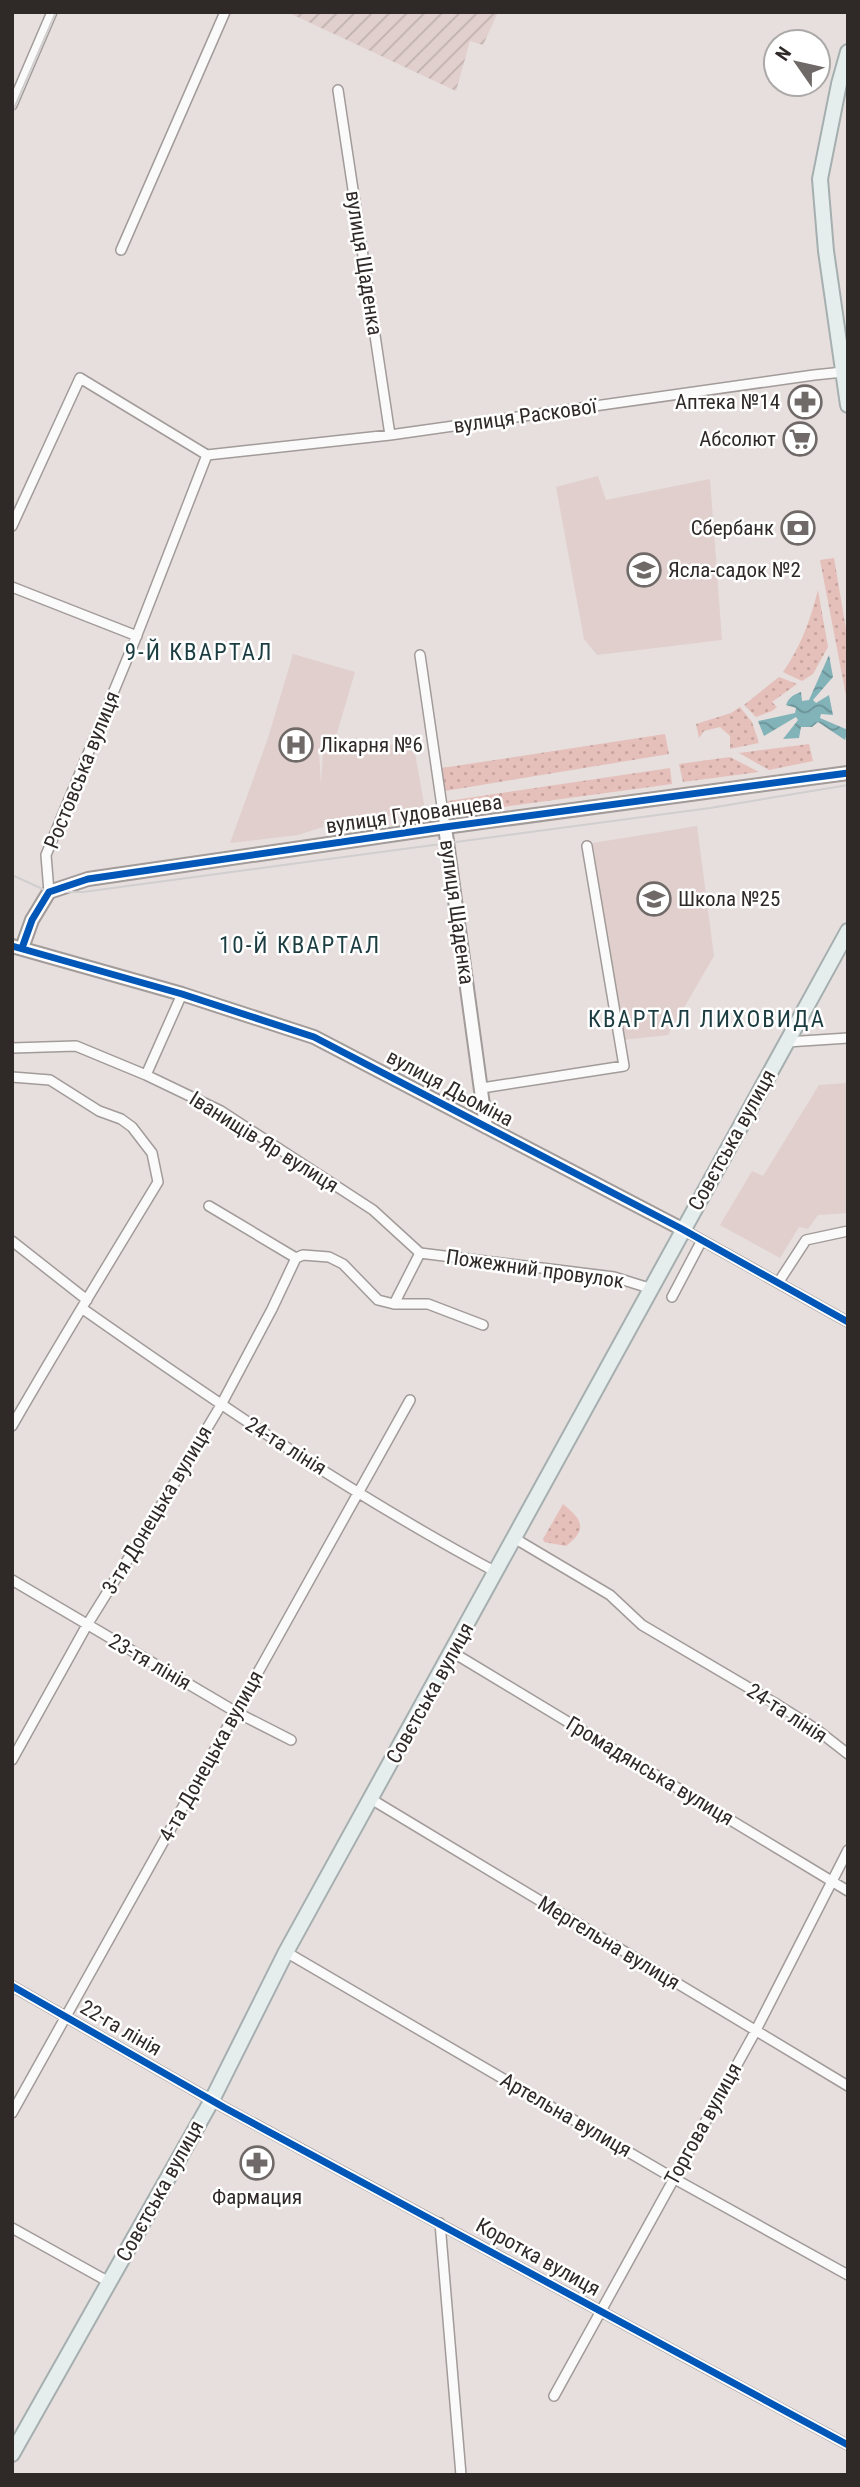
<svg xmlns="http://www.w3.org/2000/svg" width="860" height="2487" viewBox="0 0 860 2487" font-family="'Roboto Condensed',sans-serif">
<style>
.built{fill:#e0cfcc}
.industrial{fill:url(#industrial-furrows)}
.grass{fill:url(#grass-dots)}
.water{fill:url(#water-waves)}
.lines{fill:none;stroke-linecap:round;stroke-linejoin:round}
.street-casing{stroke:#a19b99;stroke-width:12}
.secondary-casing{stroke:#a19b99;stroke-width:16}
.primary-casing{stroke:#a6afaf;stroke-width:18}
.street{stroke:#fbfafa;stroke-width:9}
.secondary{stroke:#fbfafa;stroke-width:12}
.primary{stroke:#e6eded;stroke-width:14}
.tram{stroke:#d0cece;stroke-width:2}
.cycleway-casing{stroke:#fff;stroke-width:11}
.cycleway{stroke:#0057b8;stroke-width:7}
.labels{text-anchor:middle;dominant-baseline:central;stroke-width:5;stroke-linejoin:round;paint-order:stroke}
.street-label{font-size:21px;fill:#2f2928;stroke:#fff}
.poi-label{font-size:21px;fill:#2f2928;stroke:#fff;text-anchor:end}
.neighbourhood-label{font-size:23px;letter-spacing:2px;fill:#1b3d41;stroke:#fff}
</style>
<defs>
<pattern id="industrial-furrows" width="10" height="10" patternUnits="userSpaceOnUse" patternTransform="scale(1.75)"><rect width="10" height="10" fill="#e0cfcc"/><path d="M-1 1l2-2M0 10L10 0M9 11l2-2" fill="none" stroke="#c0b2af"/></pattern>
<pattern id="grass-dots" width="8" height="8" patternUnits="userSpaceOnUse" patternTransform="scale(1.75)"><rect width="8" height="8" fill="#e5bfb9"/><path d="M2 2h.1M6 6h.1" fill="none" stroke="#c5a49f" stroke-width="1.8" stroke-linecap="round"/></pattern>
<pattern id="water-waves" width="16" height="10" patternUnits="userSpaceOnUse" patternTransform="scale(1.75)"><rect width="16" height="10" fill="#82b3b9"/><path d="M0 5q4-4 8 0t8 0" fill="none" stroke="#6b9296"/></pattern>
</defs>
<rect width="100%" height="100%" fill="#e7dfdd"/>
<path class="built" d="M598 476 606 500 710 479 722 640 597 655 584 639 556 487Z
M293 654 355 672 337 733 319 752 321 784 323 753 413 742 425 809 325 828 324 822 323 827 298 835 230 843 268 738Z
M697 826 714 956 668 1035 622 1040 593 843Z
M848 1083V1213L818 1215 808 1229 799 1227 780 1258 720 1225 752 1171 763 1176 819 1085Z"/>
<path class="industrial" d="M287 12H498L483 45 470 41 456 91Z"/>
<path class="grass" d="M834 558 848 641V706L820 560Z
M818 590 828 647 813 674 802 681 783 672C801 646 810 621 818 590Z
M779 677 797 684 772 702 777 707 772 711 756 717 744 705Z
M740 707 752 722 759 743 730 749V736L720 727 704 731 699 738 696 724 731 713Z
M665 734 669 754 445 791 442 768Z
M809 744 813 761 769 770 739 753Z
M730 757 759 772 683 782 679 764Z
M670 768 672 784 451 814 448 801Z
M563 1504C581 1519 589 1528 566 1546L544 1542 543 1539Z"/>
<path class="water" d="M829 655 833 677 813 700 816 703 829 695 833 715 821 714 820 718 848 730 845 740 818 722 812 727H801L799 738 783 739 798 720 796 717 764 736 758 721 795 713 796 708 786 705C789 697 793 695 801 692L802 701 809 700Z"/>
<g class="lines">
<defs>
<path id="street" d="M338 90 390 435
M12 105 52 12
M121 250 225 12
M207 455 390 435 814 375 843 372
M12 526 80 378 207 455
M12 587 137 636
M420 655 445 827
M49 892 46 855 135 640 207 455
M787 1042 848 1038
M12 1048 76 1046 146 1075 221 1111 373 1210 420 1253
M146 1075 182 994
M12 1077 50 1080 99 1111 121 1119 132 1127 152 1153 158 1182C109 1263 59 1344 12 1426
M482 1088 624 1066 587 846
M209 1206 296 1258 303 1255 329 1257 343 1264 378 1300 394 1304H428L483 1325
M682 1229 848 1322
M12 1241 87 1300
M420 1253 614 1277 649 1288
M778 1283 806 1240 848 1231
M672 1297 702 1240
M394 1304 420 1253
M83 1309C217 1403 352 1495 496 1572
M514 1538 610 1595 642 1625 778 1705 816 1729 848 1754
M12 1580 236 1712 291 1740
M452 1652 848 1891
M12 1760 87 1625 156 1514 221 1405 272 1309 296 1258
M371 1799 848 2086
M286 1952 673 2178 848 2275
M12 1986 225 2108 848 2445
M12 2113 410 1400
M440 2223 461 2475
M12 2228 109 2282
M554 2396 755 2032 848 1850"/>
<path id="secondary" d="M445 827 486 1127
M12 946 182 994 314 1037 682 1229
M22 948 32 920 49 892 88 879 445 827 848 773"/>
<path id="primary" d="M848 52 839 84 820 179 826 251 848 405
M12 2454 212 2100 286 1952 848 931"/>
</defs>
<use href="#street" class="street-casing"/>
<use href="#secondary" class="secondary-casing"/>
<use href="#primary" class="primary-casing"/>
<use href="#street" class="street"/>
<use href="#secondary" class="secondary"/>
<use href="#primary" class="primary"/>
<path class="tram" d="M12 113 56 12
M12 875 49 892H83L710 808 848 785"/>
<defs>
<path id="cycleway" d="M12 946 182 994 314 1037 682 1229 848 1322
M22 948 32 920 49 892 88 879 445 827 848 773
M12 1986 225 2108 848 2445"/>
</defs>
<use href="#cycleway" class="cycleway-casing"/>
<use href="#cycleway" class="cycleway"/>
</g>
<defs>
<symbol id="pharmacy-ring" viewBox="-11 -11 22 22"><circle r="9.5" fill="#fff" stroke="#6f6967" stroke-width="1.5"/><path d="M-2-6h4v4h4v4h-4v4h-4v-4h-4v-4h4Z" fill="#6f6967"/></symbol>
<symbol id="supermarket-ring" viewBox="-11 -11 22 22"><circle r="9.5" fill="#fff" stroke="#6f6967" stroke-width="1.5"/><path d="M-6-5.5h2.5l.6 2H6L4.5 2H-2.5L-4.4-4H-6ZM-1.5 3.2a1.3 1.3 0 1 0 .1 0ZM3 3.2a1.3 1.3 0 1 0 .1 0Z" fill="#6f6967"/></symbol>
<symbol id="bank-ring" viewBox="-11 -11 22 22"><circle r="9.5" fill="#fff" stroke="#6f6967" stroke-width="1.5"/><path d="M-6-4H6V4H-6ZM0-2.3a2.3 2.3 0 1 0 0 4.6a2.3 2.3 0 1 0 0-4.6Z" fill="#6f6967"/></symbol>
<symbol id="school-ring" viewBox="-11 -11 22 22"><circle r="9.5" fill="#fff" stroke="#6f6967" stroke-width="1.5"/><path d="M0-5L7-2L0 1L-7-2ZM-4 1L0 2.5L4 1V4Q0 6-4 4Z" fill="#6f6967"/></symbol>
<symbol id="hospital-ring" viewBox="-11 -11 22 22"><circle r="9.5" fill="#fff" stroke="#6f6967" stroke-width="1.5"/><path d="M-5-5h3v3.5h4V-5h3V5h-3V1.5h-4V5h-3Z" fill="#6f6967"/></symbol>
</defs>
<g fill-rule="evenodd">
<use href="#pharmacy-ring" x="786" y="383" width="38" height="38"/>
<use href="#supermarket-ring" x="781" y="420" width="38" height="38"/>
<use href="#bank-ring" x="779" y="509" width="38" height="38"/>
<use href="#school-ring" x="625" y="551" width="38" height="38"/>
<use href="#hospital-ring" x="277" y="726" width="38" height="38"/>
<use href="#school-ring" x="635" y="880" width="38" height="38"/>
<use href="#pharmacy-ring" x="238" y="2144" width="38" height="38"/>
</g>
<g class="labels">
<g class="street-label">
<text transform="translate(364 263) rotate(81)">вулиця Щаденка</text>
<text transform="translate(525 416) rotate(-8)">вулиця Раскової</text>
<text transform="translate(82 770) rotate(-68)">Ростовська вулиця</text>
<text transform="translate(414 814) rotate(-8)">вулиця Гудованцева</text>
<text transform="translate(457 912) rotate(82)">вулиця Щаденка</text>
<text transform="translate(450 1088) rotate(28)">вулиця Дьоміна</text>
<text transform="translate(732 1140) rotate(-61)">Совєтська вулиця</text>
<text transform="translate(264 1142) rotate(32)">Іванищів Яр вулиця</text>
<text transform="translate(535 1269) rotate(8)">Пожежний провулок</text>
<text transform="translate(286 1446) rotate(32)">24-та лінія</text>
<text transform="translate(157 1510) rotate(-59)">3-тя Донецька вулиця</text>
<text transform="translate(150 1662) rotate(30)">23-тя лінія</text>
<text transform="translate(430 1693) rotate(-61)">Совєтська вулиця</text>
<text transform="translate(787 1713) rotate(33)">24-та лінія</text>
<text transform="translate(211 1756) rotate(-61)">4-та Донецька вулиця</text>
<text transform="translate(650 1771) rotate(31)">Громадянська вулиця</text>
<text transform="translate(609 1943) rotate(31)">Мергельна вулиця</text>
<text transform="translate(121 2028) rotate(30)">22-га лінія</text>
<text transform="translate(566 2115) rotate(30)">Артельна вулиця</text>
<text transform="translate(703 2124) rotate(-61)">Торгова вулиця</text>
<text transform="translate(160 2191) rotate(-61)">Совєтська вулиця</text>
<text transform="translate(538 2257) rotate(29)">Коротка вулиця</text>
</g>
<g class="poi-label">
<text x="780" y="402">Аптека №14</text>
<text x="776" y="439">Абсолют</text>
<text x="774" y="528">Сбербанк</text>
<text x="668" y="570" text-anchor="start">Ясла-садок №2</text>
<text x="320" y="745" text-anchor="start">Лікарня №6</text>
<text x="678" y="899" text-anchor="start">Школа №25</text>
<text x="257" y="2197" text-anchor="middle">Фармация</text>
</g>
<g class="neighbourhood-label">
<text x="199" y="652">9-Й КВАРТАЛ</text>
<text x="300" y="945">10-Й КВАРТАЛ</text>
<text x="707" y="1019">КВАРТАЛ ЛИХОВИДА</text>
</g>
</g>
<rect width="860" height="2487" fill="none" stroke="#2f2928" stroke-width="28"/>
<g transform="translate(797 63) rotate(304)"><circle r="33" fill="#ffffff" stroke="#aca9a9" stroke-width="2"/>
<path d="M0-5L12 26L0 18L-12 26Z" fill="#6f6967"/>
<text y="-10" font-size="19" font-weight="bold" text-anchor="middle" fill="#2f2928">N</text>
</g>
</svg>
